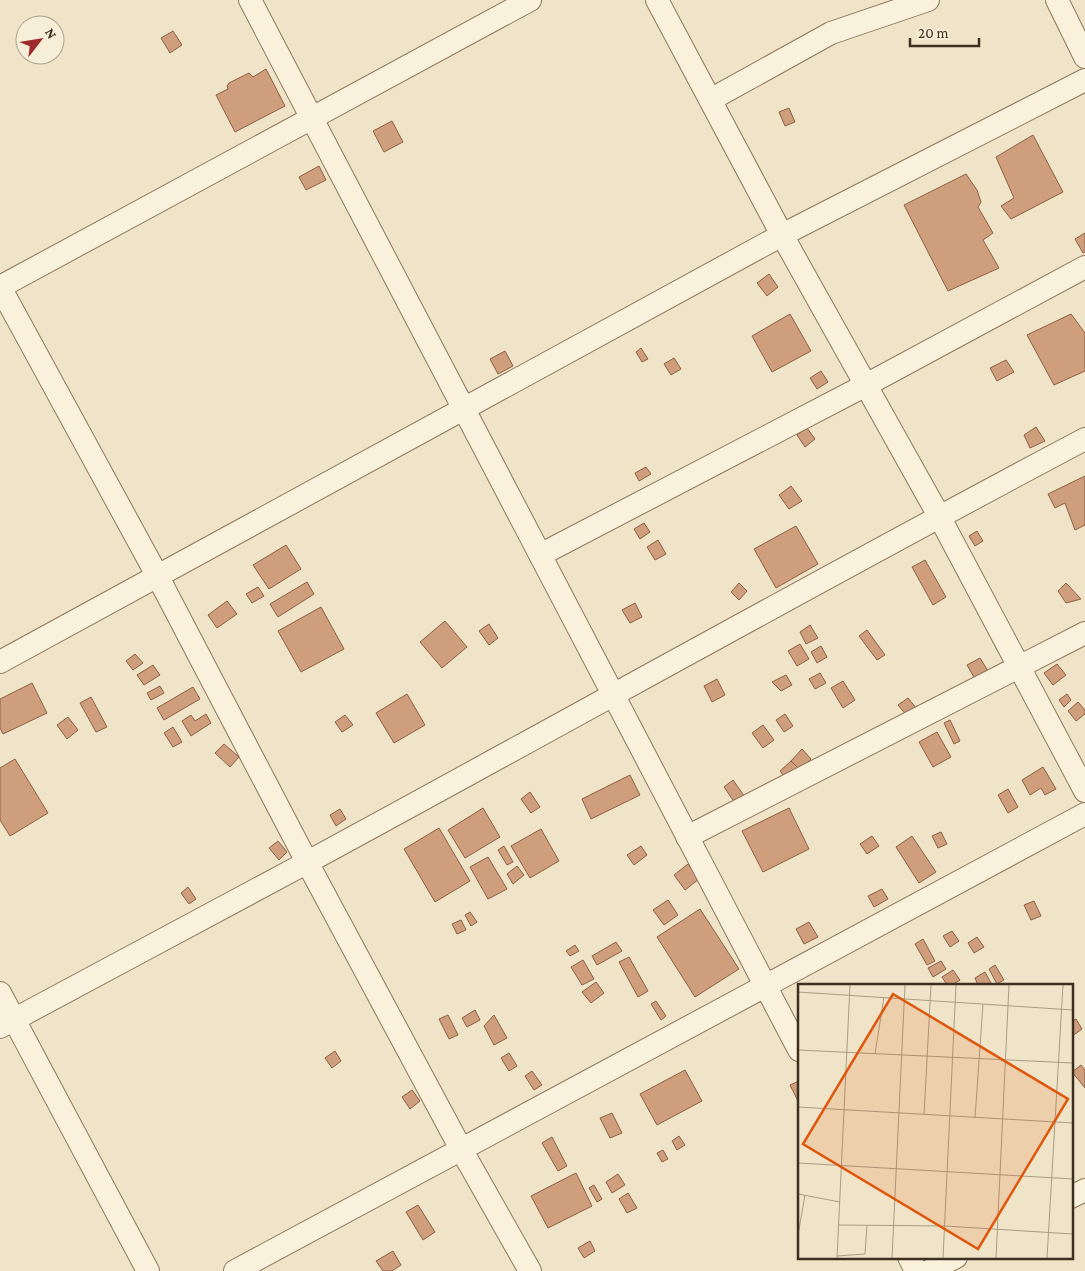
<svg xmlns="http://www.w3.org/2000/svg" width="1085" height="1271" viewBox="0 0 1085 1271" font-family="'Crimson Pro',serif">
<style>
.building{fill:#cf9f7d;stroke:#8d5f41}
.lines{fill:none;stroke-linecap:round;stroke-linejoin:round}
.minor-casing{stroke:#8d765c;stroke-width:24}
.minor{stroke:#faf1dc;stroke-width:22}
.inset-road{fill:none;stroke:#a89b85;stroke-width:1}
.view{fill:#df570d;fill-opacity:0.15;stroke:#df570d;stroke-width:2.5}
.inset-edge{fill:none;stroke:#3d2e20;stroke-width:2.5}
</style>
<rect width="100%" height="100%" fill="#f0e4c8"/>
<path class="building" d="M173 31 182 45 170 53 161 38Z
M266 69 285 106 235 132 216 95 228 89 227 86 229 83 249 73 253 77Z
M789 108 795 122 785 126 779 112Z
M392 121 403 142 384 152 373 131Z
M1033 135 1063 192 1011 219 1001 206 1014 198 996 157Z
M319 166 326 180 306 190 299 177Z
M966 174 977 190 981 202 978 207 993 233 983 240 999 268 948 291 904 205Z
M1085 233V252L1083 253 1075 239Z
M769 274 778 287 767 296 757 283Z
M790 314 811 351 772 372 752 336Z
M1071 314 1085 333V371L1054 385 1027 335Z
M641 348 648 359 642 362 636 352Z
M505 351 513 366 498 374 490 359Z
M674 358 681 369 671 375 664 364Z
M1006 360 1014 372 997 381 990 368Z
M821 371 828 382 817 389 810 378Z
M1036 427 1045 441 1030 448 1024 435Z
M807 428 815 439 805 447 797 435Z
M646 467 651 474 639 481 635 473Z
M1085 476V525L1075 530 1065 503 1055 508 1048 494Z
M791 486 802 501 789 509 779 495Z
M644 523 650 532 640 539 634 529Z
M796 526 818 564 776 588 754 549Z
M977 531 983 541 975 546 969 536Z
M658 540 666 554 655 560 647 547Z
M286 545 301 569 269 589 253 565Z
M925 560 946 597 933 605 912 567Z
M307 582 314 594 278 617 270 604Z
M739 583 747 591 739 600 731 592Z
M1066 583 1081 599 1066 603 1058 591Z
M258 587 264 596 252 603 246 594Z
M227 601 237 614 217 628 208 615Z
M635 603 642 617 630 623 622 610Z
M321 607 344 649 301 672 278 631Z
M445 621 467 647 442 668 420 642Z
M489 624 498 638 489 645 479 631Z
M810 625 818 638 806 644 800 632Z
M867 630 885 655 877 660 859 636Z
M800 644 809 659 797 666 788 651Z
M821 646 827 657 817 663 811 652Z
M135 654 143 663 133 670 126 661Z
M980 658 988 671 975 679 967 665Z
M1057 664 1066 675 1053 685 1044 673Z
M153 665 160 675 144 685 137 675Z
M820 673 826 683 815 689 809 679Z
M786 675 792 685 781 691 772 682Z
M717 679 725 695 712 702 704 686Z
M843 681 855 700 843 708 831 688Z
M32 683 47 713 3 734 0 728V699Z
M160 686 164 693 151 700 147 693Z
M193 687 200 699 164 720 157 708Z
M407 694 425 725 394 743 376 713Z
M1067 694 1071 700 1064 707 1059 700Z
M91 697 107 727 96 732 80 703Z
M908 698 917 709 907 716 898 705Z
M1078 702 1085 710V714L1076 721 1068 711Z
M206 714 211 723 191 736 182 721 191 715 195 721Z
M785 714 793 726 784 732 776 720Z
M345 715 353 725 342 732 335 722Z
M68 717 78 730 67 739 57 725Z
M950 720 960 741 954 744 944 723Z
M763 725 774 740 763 748 752 733Z
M173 727 182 742 173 747 164 733Z
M937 732 951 757 933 767 919 742Z
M224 744 239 757 230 767 215 753Z
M802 749 811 759 800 770 791 761Z
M15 759 48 813 10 836 0 820V768Z
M791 761 800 770 787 780 780 771Z
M1043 767 1056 789 1045 795 1041 788 1030 795 1022 780Z
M630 775 640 795 591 819 582 799Z
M733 780 745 797 735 803 724 787Z
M1008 789 1018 807 1008 813 998 795Z
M530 792 540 807 531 813 521 799Z
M483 808 500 837 465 858 448 830Z
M789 808 809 849 763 872 742 831Z
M340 809 346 819 336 826 330 815Z
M439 828 470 881 435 902 404 849Z
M541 829 559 861 530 878 511 846Z
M941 832 947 844 938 848 932 836Z
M872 836 879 846 867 854 860 844Z
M912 836 936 872 919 883 896 847Z
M278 841 287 852 279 860 269 848Z
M504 846 513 862 507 865 498 850Z
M641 846 647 855 634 865 627 855Z
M488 857 507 889 488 899 470 867Z
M688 864 699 879 685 890 674 875Z
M517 866 524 875 513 884 507 874Z
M188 887 196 899 189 904 181 893Z
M882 889 888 899 874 907 868 896Z
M668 900 678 915 664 925 653 910Z
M1034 901 1041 916 1031 920 1024 905Z
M700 909 739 969 695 997 657 937Z
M470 912 477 922 471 926 465 915Z
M461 920 466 930 457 934 452 924Z
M809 922 818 937 804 944 796 929Z
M952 931 959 941 950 947 943 936Z
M977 937 984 947 974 953 968 943Z
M923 939 935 961 927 965 915 944Z
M616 942 622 951 597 965 592 956Z
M575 945 579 951 570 956 566 951Z
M629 957 648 991 638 997 619 962Z
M583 960 594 979 582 985 571 967Z
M941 961 946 969 933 977 928 968Z
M995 965 1004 980 997 984 989 969Z
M953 970 960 980 952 985H947L942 977Z
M985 972 992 985H978L975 978Z
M596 982 604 993 591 1003 582 992Z
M656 1001 666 1016 661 1020 651 1004Z
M475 1010 480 1020 467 1027 462 1018Z
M448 1015 458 1035 449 1039 439 1019Z
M494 1015 507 1038 494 1045 484 1026Z
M1076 1019 1082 1029 1071 1037V1022Z
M335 1051 341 1061 332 1068 325 1058Z
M509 1053 517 1066 509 1071 501 1058Z
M1081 1065 1085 1070V1088L1072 1072Z
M685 1070 702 1101 657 1125 640 1094Z
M532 1071 542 1085 534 1090 525 1076Z
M799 1081V1100L798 1101 790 1085Z
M412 1090 420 1101 410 1109 402 1097Z
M612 1113 622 1133 610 1138 600 1118Z
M679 1136 685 1145 677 1150 672 1141Z
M552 1137 567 1166 558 1171 542 1143Z
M663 1150 668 1159 662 1162 657 1153Z
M576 1173 592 1206 548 1228 531 1196Z
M618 1174 625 1185 612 1193 606 1182Z
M594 1185 602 1199 597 1202 589 1188Z
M628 1193 637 1208 627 1213 619 1199Z
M418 1205 435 1232 423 1240 406 1212Z
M590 1241 595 1251 584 1258 578 1248Z
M393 1251 401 1265 392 1271H383L376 1261Z"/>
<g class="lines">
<defs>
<path id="minor" d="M250 0 799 1050
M657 0 782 235 939 516 1085 791
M1057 0 1085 57
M710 100 831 33 928 0
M0 287 158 577 307 862 461 1149 530 1271
M0 287 530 0
M540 555 866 385 1085 267
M0 662 782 235 1085 80
M687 837 1085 633
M0 993 148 1271
M0 1027C102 972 204 918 306 863 566 722 824 577 1085 439
M1071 1197 1085 1190
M909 1257 916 1271
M235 1271 1085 814
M929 1271 956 1257"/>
</defs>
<use href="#minor" class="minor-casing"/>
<use href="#minor" class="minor"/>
</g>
<g transform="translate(798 984)">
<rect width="275" height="275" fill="#f0e4c8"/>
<path class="inset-road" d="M0 8 275 26M0 66 275 79M77 70 86 13M0 123 275 139M126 131 133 1M177 134 185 20M0 179 275 195M0 210 42 218M41 241 147 242 275 250M0 251 7 211M39 272 67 270 69 241M39 274 52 1M94 274 107 1M145 274 158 1M198 274 211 1M249 274 265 1"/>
<path class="view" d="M95 10 270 115 180 265 5 160Z"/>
<rect width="275" height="275" class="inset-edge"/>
</g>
<g transform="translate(40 40) rotate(59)"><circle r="24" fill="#f7eed8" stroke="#ada18e"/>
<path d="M0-4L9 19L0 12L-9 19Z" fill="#9e2a2b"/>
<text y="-8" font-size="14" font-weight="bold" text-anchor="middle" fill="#3d2e20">N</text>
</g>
<path d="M910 38v8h69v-8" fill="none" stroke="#3d2e20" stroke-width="2.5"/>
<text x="918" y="38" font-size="15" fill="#3d2e20" stroke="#f7eed8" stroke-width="4" paint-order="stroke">20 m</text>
</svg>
